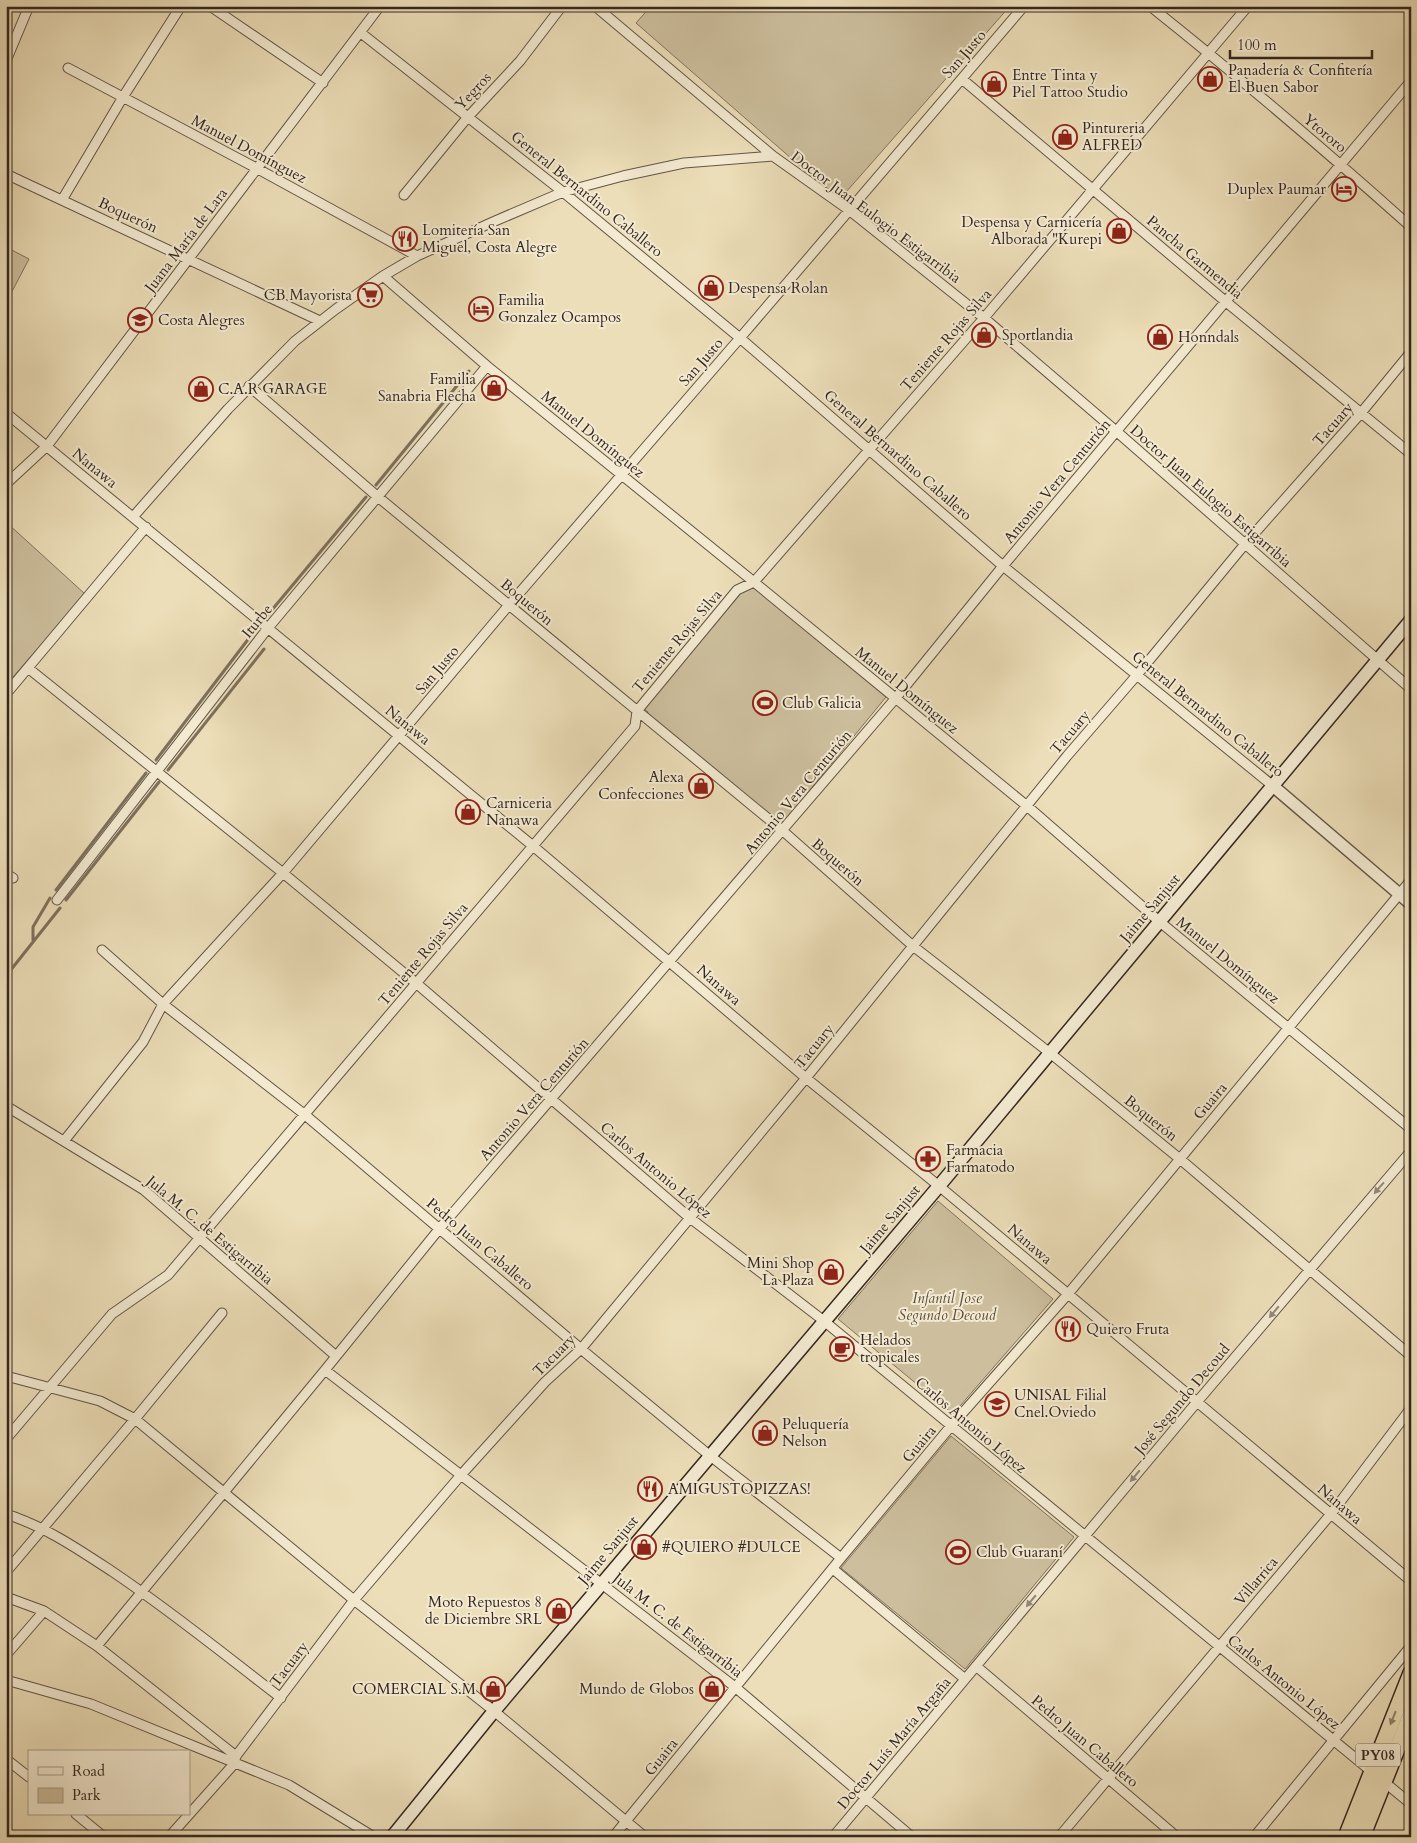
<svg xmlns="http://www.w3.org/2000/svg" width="1417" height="1843" viewBox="0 0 1417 1843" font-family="Cardo,serif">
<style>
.green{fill:#cdbf9e;stroke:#807360}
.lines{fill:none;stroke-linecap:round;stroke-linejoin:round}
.stream{stroke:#7d705d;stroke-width:3}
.minor-casing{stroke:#625547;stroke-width:11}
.tertiary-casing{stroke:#625547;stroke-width:14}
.secondary-casing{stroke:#342721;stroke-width:15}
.trunk-casing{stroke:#342721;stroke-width:18}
.minor{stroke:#f3ead1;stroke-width:9}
.tertiary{stroke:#f3ead1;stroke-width:11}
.secondary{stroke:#f3ead1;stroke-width:12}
.trunk{stroke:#ecdeb8;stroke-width:15}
.oneway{fill:#948879}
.oneway2{fill:#90826c}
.labels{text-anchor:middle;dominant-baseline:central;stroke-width:4;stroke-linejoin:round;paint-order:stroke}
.shield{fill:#f3ead1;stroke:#6d6256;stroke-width:1}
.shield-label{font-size:14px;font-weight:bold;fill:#342721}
.street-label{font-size:15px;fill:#342721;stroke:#f3ead1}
.poi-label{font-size:15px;fill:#342721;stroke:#f3ead1;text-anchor:start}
.park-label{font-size:15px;font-style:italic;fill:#5a4d40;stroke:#f3ead1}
</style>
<rect width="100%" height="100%" fill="#ecdeb8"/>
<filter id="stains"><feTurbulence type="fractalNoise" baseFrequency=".004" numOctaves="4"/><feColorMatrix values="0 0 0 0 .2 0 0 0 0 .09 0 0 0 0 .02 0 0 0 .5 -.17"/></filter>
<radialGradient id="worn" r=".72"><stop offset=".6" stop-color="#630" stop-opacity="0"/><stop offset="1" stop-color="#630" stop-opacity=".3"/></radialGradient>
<path class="green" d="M651 6H1010L839 200 636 23Z
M6 247 29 259 6 303Z
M6 522 85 594 6 685Z
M753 587 886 697 782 824 778 820 776 821 647 714 648 712 644 709 741 593Z
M938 1201 1053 1299 953 1414 838 1319Z
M951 1436 1074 1537 965 1669 841 1568Z"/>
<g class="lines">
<path class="stream" d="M376 485 469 371
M266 617 366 497
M156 760 256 629
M168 770 264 649
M56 890 146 773
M66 900 159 782
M33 940V927L50 898
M6 976 60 908"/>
<defs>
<path id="minor" d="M210 6 323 83
M595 6 773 156 849 210 984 318 1116 431 1411 689
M1150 6C1239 77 1326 151 1411 227
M361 33 563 192 740 338 1003 566 1273 786
M6 61 29 6
M68 68 258 169 417 256
M962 79 1225 301 1411 454
M6 174 320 321
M404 195 467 118 520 61 562 6
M62 200 123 97 181 6
M383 276 487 366 754 582 1027 806 1160 922 1411 1129
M249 386 378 497 783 831 913 946 1050 1053 1180 1159 1411 1356
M6 413 533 846 806 1078 939 1186 1411 1581
M6 484 47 446 380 6
M133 517 228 409 295 341 336 309 383 276 417 256 495 221 563 192 623 176 684 163 773 156
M28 668 283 873 416 983 690 1218 824 1321 1411 1804
M6 694 146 527
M6 874 13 878
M57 900 268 628 487 366
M102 950 163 1004 304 1114 581 1349 709 1455 841 1558
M6 1106 144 1190 336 1356
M64 1141 143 1042 163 1004 283 873 509 605 740 338 1024 6
M325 1370 735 1687 912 1837
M6 1376 100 1401 135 1419 354 1600 494 1711 645 1837
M6 1439 112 1314 168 1275 635 726 637 711 737 590 754 582 984 318 1248 6
M6 1514C46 1527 78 1549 113 1572 171 1611 225 1655 281 1698
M833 1569 965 1679
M6 1572 135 1419 222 1313
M6 1597 44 1611 97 1646 236 1756 234 1764 169 1837
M97 1646 325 1370 440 1228 895 699 1003 566 1411 81
M6 1655 44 1611
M976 1666 1177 1837
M6 1680 91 1704 289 1785 374 1837
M236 1756 354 1600 461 1475 545 1382 581 1349 806 1078 1067 756 1137 675 1245 544 1361 413 1411 352
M6 1759 29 1777
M76 1814 104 1837
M613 1837 841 1558 951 1426 1068 1294 1411 880
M833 1837 1197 1402 1411 1151
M1059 1837 1331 1514 1411 1408
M1254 1837 1411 1646"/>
<path id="tertiary" d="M1273 786 1411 904"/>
<path id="secondary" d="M392 1837 494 1711 939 1186 1411 620"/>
<path id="trunk" d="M1346 1837 1411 1673
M1362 1837 1411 1714"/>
</defs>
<use href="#minor" class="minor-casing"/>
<use href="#tertiary" class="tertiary-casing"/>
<use href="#secondary" class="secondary-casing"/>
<use href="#trunk" class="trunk-casing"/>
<use href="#minor" class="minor"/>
<use href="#tertiary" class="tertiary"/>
<use href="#secondary" class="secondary"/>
<use href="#trunk" class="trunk"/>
</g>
<defs><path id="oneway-solid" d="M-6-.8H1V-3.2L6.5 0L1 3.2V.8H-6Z" transform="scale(1.25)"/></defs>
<g class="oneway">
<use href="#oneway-solid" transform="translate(1379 1188) rotate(131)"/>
<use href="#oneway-solid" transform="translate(1274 1312) rotate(130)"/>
<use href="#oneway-solid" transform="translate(1135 1476) rotate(130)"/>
<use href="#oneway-solid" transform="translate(1031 1601) rotate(130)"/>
</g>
<use class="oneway2" href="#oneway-solid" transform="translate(1393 1718) rotate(112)"/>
<defs>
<symbol id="shop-ring" viewBox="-11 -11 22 22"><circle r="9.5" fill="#f3ead1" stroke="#8f2418" stroke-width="1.5"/><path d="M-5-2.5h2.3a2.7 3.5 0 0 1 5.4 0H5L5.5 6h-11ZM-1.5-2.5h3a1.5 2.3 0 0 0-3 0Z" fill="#8f2418"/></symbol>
<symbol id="hotel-ring" viewBox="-11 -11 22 22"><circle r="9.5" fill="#f3ead1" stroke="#8f2418" stroke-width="1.5"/><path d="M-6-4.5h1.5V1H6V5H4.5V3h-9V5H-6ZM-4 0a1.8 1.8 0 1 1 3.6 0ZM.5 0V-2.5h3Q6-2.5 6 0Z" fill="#8f2418"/></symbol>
<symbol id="restaurant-ring" viewBox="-11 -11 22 22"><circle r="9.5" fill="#f3ead1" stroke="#8f2418" stroke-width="1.5"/><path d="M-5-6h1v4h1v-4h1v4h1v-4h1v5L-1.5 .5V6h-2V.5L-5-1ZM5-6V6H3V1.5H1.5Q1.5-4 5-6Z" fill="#8f2418"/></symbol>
<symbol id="supermarket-ring" viewBox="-11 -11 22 22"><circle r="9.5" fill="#f3ead1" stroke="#8f2418" stroke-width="1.5"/><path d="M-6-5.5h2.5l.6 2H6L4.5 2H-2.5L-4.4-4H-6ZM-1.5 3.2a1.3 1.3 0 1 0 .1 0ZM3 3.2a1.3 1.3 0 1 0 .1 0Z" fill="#8f2418"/></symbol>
<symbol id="school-ring" viewBox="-11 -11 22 22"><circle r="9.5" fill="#f3ead1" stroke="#8f2418" stroke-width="1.5"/><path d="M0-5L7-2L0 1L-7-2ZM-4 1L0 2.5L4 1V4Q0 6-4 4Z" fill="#8f2418"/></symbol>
<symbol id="stadium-ring" viewBox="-11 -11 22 22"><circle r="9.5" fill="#f3ead1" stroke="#8f2418" stroke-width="1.5"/><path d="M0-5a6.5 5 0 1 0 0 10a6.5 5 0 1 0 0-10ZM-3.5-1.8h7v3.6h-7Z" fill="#8f2418"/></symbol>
<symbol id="pharmacy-ring" viewBox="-11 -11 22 22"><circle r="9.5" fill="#f3ead1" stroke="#8f2418" stroke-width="1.5"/><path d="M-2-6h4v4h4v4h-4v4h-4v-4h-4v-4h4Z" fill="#8f2418"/></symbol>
<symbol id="cafe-ring" viewBox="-11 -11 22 22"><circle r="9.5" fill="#f3ead1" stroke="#8f2418" stroke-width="1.5"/><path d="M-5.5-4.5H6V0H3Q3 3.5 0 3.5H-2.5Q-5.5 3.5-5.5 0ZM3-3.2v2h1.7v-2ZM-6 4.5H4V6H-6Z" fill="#8f2418"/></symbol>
<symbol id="university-ring" viewBox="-11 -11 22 22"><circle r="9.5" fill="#f3ead1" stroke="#8f2418" stroke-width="1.5"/><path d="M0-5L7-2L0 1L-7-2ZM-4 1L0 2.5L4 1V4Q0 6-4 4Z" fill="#8f2418"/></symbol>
</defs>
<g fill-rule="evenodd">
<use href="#shop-ring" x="1196" y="65" width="28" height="28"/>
<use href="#shop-ring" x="980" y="70" width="28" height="28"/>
<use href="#shop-ring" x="1051" y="123" width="28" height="28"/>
<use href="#hotel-ring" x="1330" y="175" width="28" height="28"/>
<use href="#shop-ring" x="1105" y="217" width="28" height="28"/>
<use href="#restaurant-ring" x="391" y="225" width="28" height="28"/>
<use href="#shop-ring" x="697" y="274" width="28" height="28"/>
<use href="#supermarket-ring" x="356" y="281" width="28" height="28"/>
<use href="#hotel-ring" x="467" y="295" width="28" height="28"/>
<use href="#school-ring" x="126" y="306" width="28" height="28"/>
<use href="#shop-ring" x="970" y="321" width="28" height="28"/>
<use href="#shop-ring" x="1146" y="323" width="28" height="28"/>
<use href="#shop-ring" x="480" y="374" width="28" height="28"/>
<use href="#shop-ring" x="187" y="375" width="28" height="28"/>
<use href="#stadium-ring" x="751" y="689" width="28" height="28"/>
<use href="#shop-ring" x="687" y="772" width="28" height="28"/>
<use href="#shop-ring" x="454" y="798" width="28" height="28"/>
<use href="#pharmacy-ring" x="914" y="1145" width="28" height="28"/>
<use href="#shop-ring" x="817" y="1258" width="28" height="28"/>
<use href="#restaurant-ring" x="1054" y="1315" width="28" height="28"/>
<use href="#cafe-ring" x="828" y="1335" width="28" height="28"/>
<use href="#university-ring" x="983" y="1390" width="28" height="28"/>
<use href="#shop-ring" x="751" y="1419" width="28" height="28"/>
<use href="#restaurant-ring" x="636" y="1475" width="28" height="28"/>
<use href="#shop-ring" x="630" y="1533" width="28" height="28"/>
<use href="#stadium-ring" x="944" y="1538" width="28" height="28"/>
<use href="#shop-ring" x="545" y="1597" width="28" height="28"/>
<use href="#shop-ring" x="479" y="1675" width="28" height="28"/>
<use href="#shop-ring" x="698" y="1675" width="28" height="28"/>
</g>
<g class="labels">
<rect class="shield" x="1355.5" y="1743.5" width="45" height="23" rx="4"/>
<g class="shield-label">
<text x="1378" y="1755">PY08</text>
</g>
<g class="street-label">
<text transform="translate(964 54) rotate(-49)">San Justo</text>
<text transform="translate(473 91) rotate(-47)">Yegros</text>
<text transform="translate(1325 133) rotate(40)">Ytororo</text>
<text transform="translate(249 149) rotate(28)">Manuel Domínguez</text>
<text transform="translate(587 194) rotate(39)">General Bernardino Caballero</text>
<text transform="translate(128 215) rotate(25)">Boquerón</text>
<text transform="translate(876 217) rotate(37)">Doctor Juan Eulogio Estigarribia</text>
<text transform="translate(186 240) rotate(-53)">Juana María de Lara</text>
<text transform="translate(1195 257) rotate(40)">Pancha Garmendia</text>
<text transform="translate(946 340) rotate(-49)">Teniente Rojas Silva</text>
<text transform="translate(701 362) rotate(-49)">San Justo</text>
<text transform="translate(1333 424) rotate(-49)">Tacuary</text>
<text transform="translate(593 434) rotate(39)">Manuel Domínguez</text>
<text transform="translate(898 455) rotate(41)">General Bernardino Caballero</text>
<text transform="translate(95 468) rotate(39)">Nanawa</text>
<text transform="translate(1057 481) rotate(-50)">Antonio Vera Centurión</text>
<text transform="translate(1211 496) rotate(41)">Doctor Juan Eulogio Estigarribia</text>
<text transform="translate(527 602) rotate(40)">Boquerón</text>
<text transform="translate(257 621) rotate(-51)">Iturbe</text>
<text transform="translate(677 641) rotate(-50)">Teniente Rojas Silva</text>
<text transform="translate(437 670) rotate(-50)">San Justo</text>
<text transform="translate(907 690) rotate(39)">Manuel Domínguez</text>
<text transform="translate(1208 714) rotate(39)">General Bernardino Caballero</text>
<text transform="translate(408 725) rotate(39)">Nanawa</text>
<text transform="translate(1070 732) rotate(-50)">Tacuary</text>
<text transform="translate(798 792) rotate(-50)">Antonio Vera Centurión</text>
<text transform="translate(838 862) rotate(41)">Boquerón</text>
<text transform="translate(1150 908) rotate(-50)">Jaime Sanjust</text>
<text transform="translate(423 954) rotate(-50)">Teniente Rojas Silva</text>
<text transform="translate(1228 960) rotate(39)">Manuel Domínguez</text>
<text transform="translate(719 985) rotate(41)">Nanawa</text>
<text transform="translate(814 1046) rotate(-51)">Tacuary</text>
<text transform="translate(534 1099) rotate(-49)">Antonio Vera Centurión</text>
<text transform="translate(1210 1101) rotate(-50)">Guaira</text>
<text transform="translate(1151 1118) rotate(39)">Boquerón</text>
<text transform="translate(656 1170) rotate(40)">Carlos Antonio López</text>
<text transform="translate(890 1219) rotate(-50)">Jaime Sanjust</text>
<text transform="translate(210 1230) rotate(40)">Jula M. C. de Estigarribia</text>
<text transform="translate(480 1244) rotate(40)">Pedro Juan Caballero</text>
<text transform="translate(1030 1244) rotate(40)">Nanawa</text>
<text transform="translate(554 1355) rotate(-45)">Tacuary</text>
<text transform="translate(1182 1399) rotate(-50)">José Segundo Decoud</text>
<text transform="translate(971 1425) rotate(40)">Carlos Antonio López</text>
<text transform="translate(919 1444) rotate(-50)">Guaira</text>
<text transform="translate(1340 1504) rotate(40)">Nanawa</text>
<text transform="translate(608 1550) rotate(-50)">Jaime Sanjust</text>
<text transform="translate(1256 1581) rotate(-50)">Villarrica</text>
<text transform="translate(678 1625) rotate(38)">Jula M. C. de Estigarribia</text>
<text transform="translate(289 1664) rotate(-53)">Tacuary</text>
<text transform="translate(1284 1682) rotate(39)">Carlos Antonio López</text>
<text transform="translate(1085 1741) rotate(40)">Pedro Juan Caballero</text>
<text transform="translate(894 1743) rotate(-50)">Doctor Luís María Argaña</text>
<text transform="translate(661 1757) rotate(-51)">Guaira</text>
</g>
<g class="poi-label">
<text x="1228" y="70">Panadería &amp; Confitería<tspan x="1228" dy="17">El Buen Sabor</tspan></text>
<text x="1012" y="75">Entre Tinta y<tspan x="1012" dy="17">Piel Tattoo Studio</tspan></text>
<text x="1082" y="128">Pintureria<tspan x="1082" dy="17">ALFRED</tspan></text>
<text x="1326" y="189" text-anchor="end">Duplex Paumar</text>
<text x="1102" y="222" text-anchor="end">Despensa y Carnicería<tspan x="1102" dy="17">Alborada "Kurepi</tspan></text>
<text x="422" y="230">Lomitería San<tspan x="422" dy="17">Miguel, Costa Alegre</tspan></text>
<text x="728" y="288">Despensa Rolan</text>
<text x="352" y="295" text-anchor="end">CB Mayorista</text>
<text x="498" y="300">Familia<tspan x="498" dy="17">Gonzalez Ocampos</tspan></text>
<text x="158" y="320">Costa Alegres</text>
<text x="1002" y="335">Sportlandia</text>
<text x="1178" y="337">Honndals</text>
<text x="476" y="379" text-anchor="end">Familia<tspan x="476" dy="17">Sanabria Flecha</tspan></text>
<text x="218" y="389">C.A.R GARAGE</text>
<text x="782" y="703">Club Galicia</text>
<text x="684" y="777" text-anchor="end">Alexa<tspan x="684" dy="17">Confecciones</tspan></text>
<text x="486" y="803">Carniceria<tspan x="486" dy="17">Nanawa</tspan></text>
<text x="946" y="1150">Farmacia<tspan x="946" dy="17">Farmatodo</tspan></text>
<text x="814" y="1263" text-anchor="end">Mini Shop<tspan x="814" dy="17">La Plaza</tspan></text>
<text x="1086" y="1329">Quiero Fruta</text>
<text x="860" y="1340">Helados<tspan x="860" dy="17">tropicales</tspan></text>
<text x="1014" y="1395">UNISAL Filial<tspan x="1014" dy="17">Cnel.Oviedo</tspan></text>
<text x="782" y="1424">Peluquería<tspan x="782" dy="17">Nelson</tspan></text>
<text x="668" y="1489">AMIGUSTOPIZZAS!</text>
<text x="662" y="1547">#QUIERO #DULCE</text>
<text x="976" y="1552">Club Guaraní</text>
<text x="542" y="1602" text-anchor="end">Moto Repuestos 8<tspan x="542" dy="17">de Diciembre SRL</tspan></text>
<text x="476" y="1689" text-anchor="end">COMERCIAL S.M</text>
<text x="694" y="1689" text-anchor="end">Mundo de Globos</text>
</g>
<g class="park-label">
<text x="947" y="1298">Infantil Jose<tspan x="947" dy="17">Segundo Decoud</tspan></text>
</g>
</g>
<rect width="1417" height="1843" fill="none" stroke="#ecdeb8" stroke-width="25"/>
<rect x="8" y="8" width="1402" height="1828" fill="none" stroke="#342721" stroke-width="2.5"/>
<rect x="12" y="12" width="1392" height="1818" fill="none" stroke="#342721"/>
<rect x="28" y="1750" width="162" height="65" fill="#f3ead1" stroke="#a79c8b"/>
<rect x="38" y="1767" width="25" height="8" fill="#f3ead1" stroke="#a79c8b"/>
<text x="72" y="1776" font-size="15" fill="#342721">Road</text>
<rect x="38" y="1788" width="25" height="15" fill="#cdbf9e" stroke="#a79c8b"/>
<text x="72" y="1800" font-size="15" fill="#342721">Park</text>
<path d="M1230 50v8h142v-8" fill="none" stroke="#342721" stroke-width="2.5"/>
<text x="1237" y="50" font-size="15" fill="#342721" stroke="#f3ead1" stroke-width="4" paint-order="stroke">100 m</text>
<rect width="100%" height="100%" filter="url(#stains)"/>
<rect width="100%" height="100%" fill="url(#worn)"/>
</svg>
